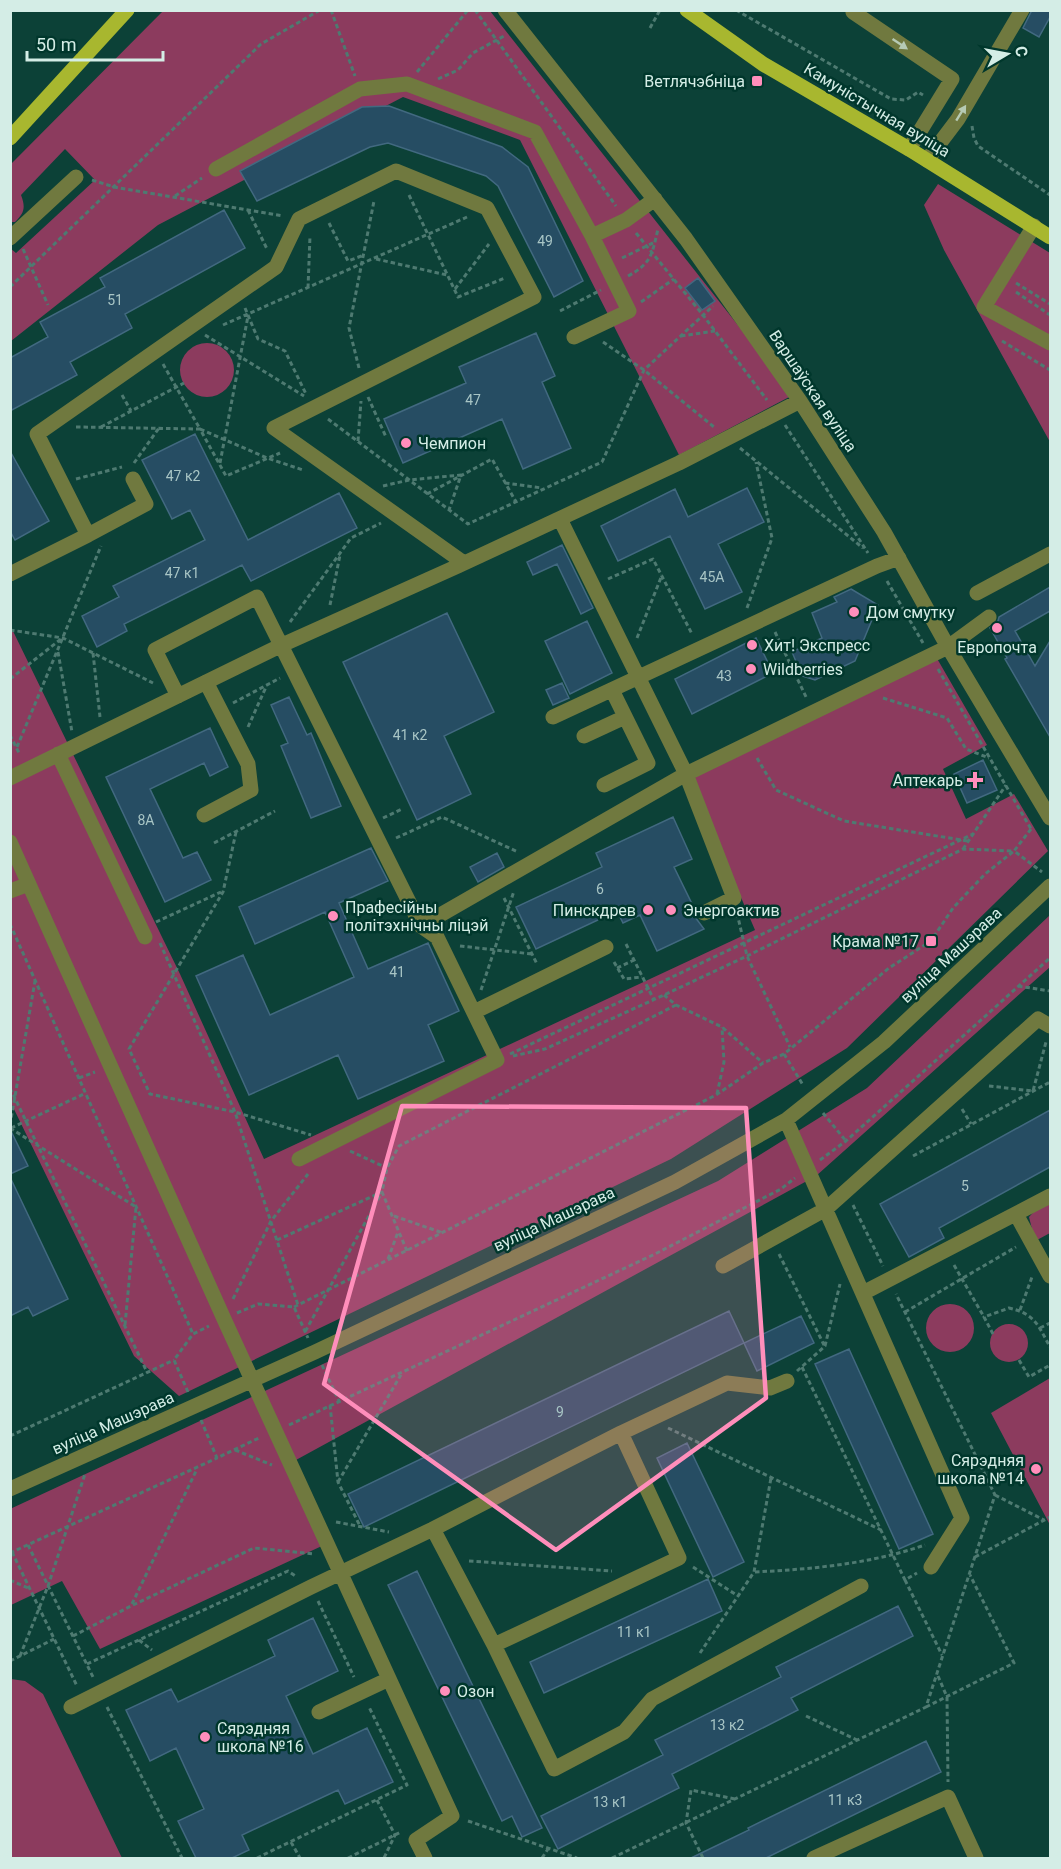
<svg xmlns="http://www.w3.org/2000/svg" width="1061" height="1869" viewBox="0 0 1061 1869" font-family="Roboto,sans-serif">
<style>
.green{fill:#8c3b5e}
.building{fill:#264d63;stroke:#426980;stroke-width:1.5}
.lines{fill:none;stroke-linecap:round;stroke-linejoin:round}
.path{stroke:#4e7a71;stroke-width:3;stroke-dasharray:4.5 3;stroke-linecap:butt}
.minor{stroke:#70793f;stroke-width:15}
.major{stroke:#a8b72f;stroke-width:15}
.oneway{fill:#b6cab4}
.marked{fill:#ff8ebb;fill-opacity:0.2;stroke:#ff8ebb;stroke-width:4.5;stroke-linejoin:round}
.poi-dot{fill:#ff8ebb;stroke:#00372c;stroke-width:2}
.labels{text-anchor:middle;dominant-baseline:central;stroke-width:5;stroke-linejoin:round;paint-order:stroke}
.number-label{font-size:14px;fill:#a8c5c5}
.poi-label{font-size:16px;fill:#d4ede6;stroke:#00372c;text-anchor:start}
.street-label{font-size:16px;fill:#d4ede6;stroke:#00372c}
</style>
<rect width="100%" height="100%" fill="#0c4137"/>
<path class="green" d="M163 11H490L793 395 679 455 520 140 403 97 158 225 11 341 10 248 16 253 95 180 65 149 21 195C26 208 24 213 15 222H11V164Z
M938 184 1050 253V442L944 250 924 205Z
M180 370a27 27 0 1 1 54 0a27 27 0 1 1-54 0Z
M11 627 180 974 264 1159 755 930 688 774 935 655 987 745 943 769 966 819 1014 794 1048 851 847 1048 671 1159 179 1396 134 1356 11 1103Z
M1050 915V967L816 1176 285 1466 324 1545 100 1649 62 1581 11 1605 10 1509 718 1181 867 1088Z
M1050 1204V1233L1037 1240 1032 1229 1029 1217 1039 1206Z
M926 1328a24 24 0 1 1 48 0a24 24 0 1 1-48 0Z
M990 1343a19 19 0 1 1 38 0a19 19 0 1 1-38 0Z
M1050 1378V1525L991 1413Z
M11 1679 25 1681 43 1694 122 1858H11Z"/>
<path class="building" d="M1032 10H1050V17L1039 37 1023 28Z
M389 106 502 147 528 167 583 281 554 297 498 186 486 176 388 143 370 147 257 201 240 171 362 107Z
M224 210 245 248 125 314 132 328 70 362 77 375 10 411V358L48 337 40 322 105 287 100 278Z
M698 278 715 301 702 310 685 288Z
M536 333 555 376 542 382 571 448 523 469 502 419 403 463 384 419 466 383 459 367Z
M195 434 248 540 339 493 357 528 251 581 242 565 124 624 127 631 97 647 82 616 119 597 113 586 205 540 190 510 172 519 142 460Z
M10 451 49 521 15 540 10 531Z
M747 488 764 522 718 544 742 592 705 609 670 536 618 561 601 526 675 489 688 517Z
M562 545 593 608 581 614 557 564 533 575 527 562Z
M1050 587V611L1015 631 1035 666 1050 641V737L1005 659 1007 658 990 628 998 621 999 617Z
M851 589 878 605 855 661 815 680 802 676 792 652 822 638 812 613 837 602 834 597Z
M447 613 494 712 444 736 471 794 417 820 343 662Z
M587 621 612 673 570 694 545 641Z
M756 638 773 673 692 714 675 679Z
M562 683 569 698 553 705 546 690Z
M289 697 307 735 311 733 341 806 311 818 281 746 288 743 271 705Z
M210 728 228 767 210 776 204 763 150 789 183 858 197 852 211 880 165 902 106 777Z
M983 760 997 790 967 803 954 774Z
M673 817 692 859 674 867 695 910V917L704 929 657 951 640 915 623 923 617 911 536 949 516 907 602 867 596 853Z
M371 848 388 881 339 903 368 969 428 943 459 1011 428 1025 444 1061 358 1099 338 1055 249 1095 196 976 243 955 270 1015 354 977 325 912 255 944 239 907Z
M497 853 504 867 478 882 470 867Z
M1050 1110V1167L939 1228 944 1238 909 1257 880 1204Z
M10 1129 28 1166 10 1174Z
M10 1177 68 1299 33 1316 28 1307 10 1316Z
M729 1311 744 1343 364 1527 348 1494Z
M801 1316 814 1343 757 1371 744 1343Z
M849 1349 933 1534 899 1549 815 1364Z
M687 1443 744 1562 713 1577 657 1458Z
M417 1571 542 1828 522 1837 512 1816 502 1821 388 1585Z
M708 1579 722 1611 544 1693 530 1662Z
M898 1606 913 1636 791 1698 798 1710 672 1774 679 1788 558 1849 541 1816 663 1755 655 1740 781 1677 776 1667Z
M313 1618 338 1671 286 1696 313 1754 367 1728 393 1782 345 1804 338 1790 242 1835 249 1850 232 1858H196L178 1821 204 1809 176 1748 150 1761 126 1710 171 1689 178 1702 275 1656 268 1640Z
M926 1741 941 1772 766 1858H691L749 1830 748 1828Z"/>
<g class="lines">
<path class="path" d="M331 10 355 76
M475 10 616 206
M736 10 891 99 906 100 918 92 923 95
M650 28 660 10
M417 72 468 10
M438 79 458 70 473 53 504 36
M972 126 974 138 978 146 1050 195
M92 180 114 187 283 216
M409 195 458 297 505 278
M175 196 202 178
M248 210 267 249
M329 223 348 261 364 255
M636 233 703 315 767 400
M23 249 48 305
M622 258 655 242
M376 259 447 275
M628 276C652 263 652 254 658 229
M1016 283 1050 304
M10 287 261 44 320 10
M308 288 310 236
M455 289 489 244
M1016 292 1050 315
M641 302 674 279
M245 308 258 339 285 351 306 394
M560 311 601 290
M223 325 467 217
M205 335 304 396
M681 336 715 331
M1002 341 1050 370
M603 342 644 370 714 427
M163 364 200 429 267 458 303 470
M359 368 349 328 374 201
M122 395 131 411
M368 397 386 437
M328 419 468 524 602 462 644 370 713 306
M785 425 868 553
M76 427 200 429 226 476 280 453
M101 427 184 383
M358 441 361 401
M740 448 863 548
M134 463 159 428
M220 463 248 316
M76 479 122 467
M505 483 542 488
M383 486 409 480 461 475 449 510
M427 494 492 459 516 502
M608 579 653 559 692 634
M887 581 923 643
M330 605 340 555
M747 608 772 538 756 462
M290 622 351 538 381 523
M10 630 63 638 153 683
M775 632 807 699
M637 638 662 575
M58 652 72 732
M93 653 100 717
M938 669 1031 829
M10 679 61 639
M883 698 947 718 966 749 989 758
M233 703 280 678
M248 727 266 687
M10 735 20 755
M17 747 101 546
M757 758 776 790 844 821 968 841
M383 818 402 809
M1031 829 1014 851 1042 872
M236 832 223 892 129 1049 150 1094 235 1112 311 1135
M396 838 442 817 518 852
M214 843 275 811
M963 849 1006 785
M504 898 537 964
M737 913 747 956 790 1047
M156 922 221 892
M10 924 193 1334
M160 943 235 1112 298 1305
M626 944 654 1000
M460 946 532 954
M614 962 624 979 642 977
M617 968 634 960
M1018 986 1050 991
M481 990 514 891
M664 995 676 1005 722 1027 763 1063
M510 1054 973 834
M784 1054 803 1085
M513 1056 545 1049 664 995 747 956 963 849 1012 851
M79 1078 95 1072
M989 1086 1033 1091 1046 1042
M10 1088 147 1372
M717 1094 724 1062 722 1027
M962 1109 971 1124
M823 1113 846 1141
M10 1125 35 981
M10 1128 136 1207 125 1325
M11 1128 86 1093
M350 1151 387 1168
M913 1156 1050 1082
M820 1160 846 1141 1050 958
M853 1205 883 1266
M394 1216 443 1233
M277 1240 382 1192 305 1332
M407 1251 382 1192 387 1168 399 1146 676 1005
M779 1254 824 1345
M388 1259 398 1232
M954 1265 984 1317
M233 1299 271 1221 308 1174
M294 1307 716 1095 763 1063 784 1054 889 968 931 941 953 908 985 874 1014 851
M1020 1310 1032 1277
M905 1312 1016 1247
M237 1313 258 1304 294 1307 308 1338
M1040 1328 1050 1323
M993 1334 984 1317 1009 1308C1035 1314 1038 1325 1050 1347
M1019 1360 1029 1377 1050 1365
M322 1365 339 1401
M802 1367 905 1580 917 1573
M797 1371 825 1346 840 1284
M188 1392 174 1360 193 1334 209 1326
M330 1405 338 1482 360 1526
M201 1420 217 1458 261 1437
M289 1425 655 1254 781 1189 795 1178
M668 1428 881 1530
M10 1436 174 1360
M235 1450 272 1465
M338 1482 402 1373
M995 1495 1044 1520
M336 1522 389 1532
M28 1545 94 1679
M12 1552 77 1686
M10 1553 217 1458
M975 1557 1050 1517
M469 1561 612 1571
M693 1567 738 1596
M755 1572C813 1569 870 1564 925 1545
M10 1580 28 1588
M905 1580 942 1655
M318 1601 354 1677
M133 1605 254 1548 314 1554
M73 1636 131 1606 197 1469
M139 1640 152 1650
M700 1653 754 1572 771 1478
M20 1656 48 1586 85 1474
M10 1661 54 1639
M87 1664 288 1571 297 1577
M938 1676 947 1697 948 1782
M107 1707 182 1858
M926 1707 1014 1663 970 1575
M806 1716 857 1740
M377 1800 395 1835 384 1858
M468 1821 577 1858
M291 1842 300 1858
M257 1858 407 1785 369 1707
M348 1858 401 1832
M542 1858 548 1849
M612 1858 926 1707 995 1495 896 1294
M703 1858 686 1823 691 1790 735 1799"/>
<path class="minor" d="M505 10 686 239 800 401 884 532 948 647 1050 818
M854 10 853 12 952 79 909 149
M927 160 958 119 1022 10
M216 169 360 89 407 84 535 132 592 236 626 220 655 199
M1034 226 984 307 1050 343
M10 238 76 177
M574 337 629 311 592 236
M560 519 686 774 734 898 704 913
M88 535 146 504 133 479
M10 574 88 535 37 434 276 267 299 219 396 171 487 208 534 297 274 428 464 563
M977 593 1050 554
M178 696 155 650 257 597 421 926 437 937 497 1060 299 1159
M553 717 877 566 899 558
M584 736 625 717
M58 754 145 937
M10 778 282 645 458 566 679 463 800 401
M604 785 648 763 612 690
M204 815 251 790 248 764 206 682
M10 842 224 1319 452 1816 416 1840 425 1858
M10 891 29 884
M421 926 686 774 948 647 989 617
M474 1012 606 947
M786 1120 962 1518 931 1567
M1016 1214 1050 1276
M723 1266 826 1209 1038 1019 1050 1026
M863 1293 1050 1196
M10 1489 315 1352 675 1182 786 1120 884 1042 1050 886
M433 1529 494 1645 554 1769 624 1732 652 1699 861 1586
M494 1645 679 1558 621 1433
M71 1707 311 1587 433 1529 621 1433 727 1383 770 1388 787 1381
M319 1712 389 1679
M814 1858 948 1797 976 1858"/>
<path class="major" d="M687 10 763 64 909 149 1050 237
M10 138 127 10"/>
</g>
<defs><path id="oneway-solid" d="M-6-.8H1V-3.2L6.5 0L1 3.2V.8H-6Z" transform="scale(1.5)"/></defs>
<g class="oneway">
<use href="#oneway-solid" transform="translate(900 44) rotate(34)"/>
<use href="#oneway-solid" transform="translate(961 113) rotate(-58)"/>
</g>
<path class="marked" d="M402 1106 746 1108 766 1398 556 1550 324 1384Z"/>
<g class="poi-dot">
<rect x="751" y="75" width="12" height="12" rx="3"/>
<circle cx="406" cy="443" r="6"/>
<circle cx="854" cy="612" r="6"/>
<circle cx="997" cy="628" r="6"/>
<circle cx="752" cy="645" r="6"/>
<circle cx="751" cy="669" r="6"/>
<path d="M972 771h6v6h6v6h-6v6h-6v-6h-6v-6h6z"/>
<circle cx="648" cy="910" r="6"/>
<circle cx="671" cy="910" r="6"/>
<circle cx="333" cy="916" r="6"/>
<rect x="925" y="935" width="12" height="12" rx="3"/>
<circle cx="1036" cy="1469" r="6"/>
<circle cx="445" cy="1691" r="6"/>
<circle cx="205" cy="1737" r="6"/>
</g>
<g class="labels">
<g class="number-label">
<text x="545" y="241">49</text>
<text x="115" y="300">51</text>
<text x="473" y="400">47</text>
<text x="183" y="476">47 к2</text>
<text x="182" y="573">47 к1</text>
<text x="712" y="577">45А</text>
<text x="724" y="676">43</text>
<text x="410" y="735">41 к2</text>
<text x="146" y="820">8А</text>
<text x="600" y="889">6</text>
<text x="397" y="972">41</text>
<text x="965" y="1186">5</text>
<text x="560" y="1412">9</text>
<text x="634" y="1632">11 к1</text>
<text x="727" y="1725">13 к2</text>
<text x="845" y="1800">11 к3</text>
<text x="610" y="1802">13 к1</text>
</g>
<g class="poi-label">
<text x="745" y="81" text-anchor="end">Ветлячэбніца</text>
<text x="418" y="443">Чемпион</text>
<text x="866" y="612">Дом смутку</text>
<text x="764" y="645">Хит! Экспресс</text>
<text x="997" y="647" text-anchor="middle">Европочта</text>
<text x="763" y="669">Wildberries</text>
<text x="963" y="780" text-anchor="end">Аптекарь</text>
<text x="345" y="907">Прафесійны<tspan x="345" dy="18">політэхнічны ліцэй</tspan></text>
<text x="636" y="910" text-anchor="end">Пинскдрев</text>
<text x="683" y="910">Энергоактив</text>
<text x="919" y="941" text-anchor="end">Крама №17</text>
<text x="1024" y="1460" text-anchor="end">Сярэдняя<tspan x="1024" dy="18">школа №14</tspan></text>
<text x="457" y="1691">Озон</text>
<text x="217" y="1728">Сярэдняя<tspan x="217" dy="18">школа №16</tspan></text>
</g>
<g class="street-label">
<text transform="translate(877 110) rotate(31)">Камуністычная вуліца</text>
<text transform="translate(813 391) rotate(56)">Варшаўская вуліца</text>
<text transform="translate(951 955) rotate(-43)">вуліца Машэрава</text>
<text transform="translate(554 1219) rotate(-25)">вуліца Машэрава</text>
<text transform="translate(113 1423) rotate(-24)">вуліца Машэрава</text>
</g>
</g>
<rect width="1061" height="1869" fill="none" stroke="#d4ede6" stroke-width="24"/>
<g transform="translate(1007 54) rotate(80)" stroke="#00372c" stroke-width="4.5" paint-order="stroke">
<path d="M0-4.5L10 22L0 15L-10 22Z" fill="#d4ede6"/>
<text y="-9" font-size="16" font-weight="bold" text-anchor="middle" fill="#d4ede6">С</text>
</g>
<path d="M27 51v9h136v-9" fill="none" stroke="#d4ede6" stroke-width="3"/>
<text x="36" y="51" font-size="18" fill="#d4ede6" stroke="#00372c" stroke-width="4.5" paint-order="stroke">50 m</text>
</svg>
